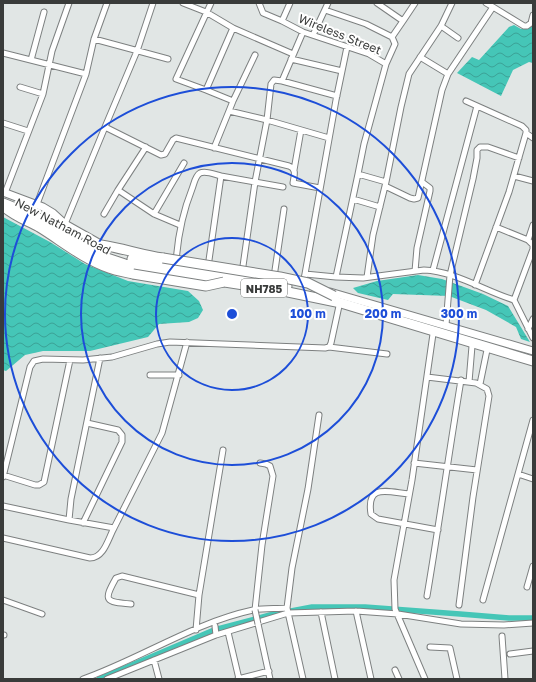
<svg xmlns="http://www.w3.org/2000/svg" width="536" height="682" viewBox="0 0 536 682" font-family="'Golos Text',sans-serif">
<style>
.water{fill:url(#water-waves)}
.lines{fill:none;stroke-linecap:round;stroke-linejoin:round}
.canal{stroke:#45c6b7;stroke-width:5.5}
.street-casing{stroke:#7d8080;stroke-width:7}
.secondary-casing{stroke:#7d8080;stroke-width:9}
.highway-casing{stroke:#7d8080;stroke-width:11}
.street{stroke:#fff;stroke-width:5}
.secondary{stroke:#fff;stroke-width:7}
.highway{stroke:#fff;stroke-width:9}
.street-bridge-casing{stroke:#7d8080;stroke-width:7;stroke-linecap:butt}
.highway-bridge-casing{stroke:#7d8080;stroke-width:11;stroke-linecap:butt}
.street-bridge{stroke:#fff;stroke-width:5}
.highway-bridge{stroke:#fff;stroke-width:9}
.ring{fill:none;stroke:#1d4ed8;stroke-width:2}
.labels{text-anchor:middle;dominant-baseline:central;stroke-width:4;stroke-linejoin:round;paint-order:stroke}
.shield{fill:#fff;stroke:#747675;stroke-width:1}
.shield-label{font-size:11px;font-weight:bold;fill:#393b3a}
.street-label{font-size:12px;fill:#393b3a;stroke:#fff}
.centre{fill:#1d4ed8;stroke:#fff;stroke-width:2}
.ring-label{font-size:12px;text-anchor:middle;font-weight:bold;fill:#1d4ed8;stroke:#fff;stroke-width:4;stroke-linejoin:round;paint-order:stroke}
</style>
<defs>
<pattern id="water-waves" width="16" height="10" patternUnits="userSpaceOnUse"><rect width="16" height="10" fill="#45c6b7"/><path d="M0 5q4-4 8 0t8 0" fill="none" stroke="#3ba296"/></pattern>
</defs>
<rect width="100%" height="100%" fill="#e1e6e5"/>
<path class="water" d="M514 25 521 29 533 26V63L529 62 513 70 501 96 457 73 472 57 479 60 509 27Z
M3 217 50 242 85 264 128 281 188 291 199 301 203 310 198 318 189 322 159 324 148 337 90 351H43L25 355 6 371 3 370Z
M418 275 442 279 483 294 508 306 530 342 521 339 516 327 486 310 449 296 393 294 388 300 358 293 353 288 377 281Z"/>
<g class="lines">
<path class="canal" d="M99 679 214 630 270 615 312 607H365L460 614 509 618H533"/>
<defs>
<path id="street" d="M183 3 206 12 233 28
M259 3 263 13 282 21
M290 3 282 21 303 32 369 54 386 64
M486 3 493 7
M325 10 366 24 392 37
M403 21 415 3
M441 26 458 38
M313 35 328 3
M94 39 168 59
M3 53 86 74 94 39 107 3
M293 54 233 28 206 90 233 101 229 111 267 120 329 138
M420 57 448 74
M291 59 342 71
M31 60 44 12
M282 81 337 96
M20 87 43 94
M206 90 176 79 211 3
M233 101 255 55
M466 101 522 126 526 130V133L533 138
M3 123 28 131
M105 127 137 51 153 3
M146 147 118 190 154 214 184 163
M214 148 229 111
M294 170 301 130
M358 174 364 144 386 64 395 44 392 37 403 21 377 3
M514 176 533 181
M386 182 401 107 409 74 441 26 452 3
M385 186 410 198 414 199 418 198 442 90 448 74 493 7 524 26H527L531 23 533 15
M5 193 43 94 52 51 69 3
M353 199 380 207
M37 204 86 74
M104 214 118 190
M154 214 180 225
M65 224 105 127 161 155 165 154 173 140 176 138 289 166C297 169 294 176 293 183L320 188
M496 227 528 240
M176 262C178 235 182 214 192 189 194 184 195 176 200 173 206 170 216 175 221 176
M208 267 221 176 283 187
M433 270 477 106
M415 271 417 248 430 191V188L422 182
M242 273 255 182 267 120 271 84 274 80 282 81 303 32
M305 274 336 100 347 47
M274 277 284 209
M336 277 363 278 424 270C454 271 485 291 514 300L533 338
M303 283 305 274 336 277 358 174 386 182 373 235 367 277
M475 285 509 192 526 133
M514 300 533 249V245L528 240 533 225
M446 325 450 275 473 179 477 158V150L480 147H488L519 158
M528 329 533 319
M329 347 387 354
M150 375H179
M427 377 476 383 487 389 489 396 473 497 459 605
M469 382 472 346
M480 384 487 350
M414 463 477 470
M518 474 533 479
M3 475 35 485H39L44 482 70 360
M3 477 30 367 34 361 43 359 83 360 112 357 157 344 170 342 325 348 329 347 331 343 339 306
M409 494C388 492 366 483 371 514L378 519 438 530
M3 506 69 520 114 528 162 433 187 342
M69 520 71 499 100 358
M83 523 122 442V435L118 430 87 423
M3 538 90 558C104 558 108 539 114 528
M527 587 533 566
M427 596C439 525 449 452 461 380
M3 600 42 614
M483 600 533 420
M131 604C105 602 103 601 116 578L122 576 199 595
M255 610 262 545 273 476 270 466 266 464 260 463
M356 611 371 679
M321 612 335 679
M258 624 270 679
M215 626 216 635
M196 630 199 595 223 450
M228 632 239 679
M3 635H4
M502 636 505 679
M430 647 450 648 457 679
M510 654 533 651
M154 660 159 679
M395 670 399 679
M83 679C140 659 193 623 253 610 264 608 276 609 287 608
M107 679 216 635 288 613 356 611 398 614 461 624 504 625 533 623
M238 679 269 671
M303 679 287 608 292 568 308 489 319 415
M425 679 395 609 394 580 412 480 433 334"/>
<path id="secondary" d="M3 192 43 207 53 213 65 224 104 246
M330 292 533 351"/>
<path id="highway" d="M3 203 33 215 52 225 76 242 101 256 125 264 154 271 288 292 341 303 533 361
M4 207C16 217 26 220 39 227 62 241 83 259 109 268 117 271 125 272 133 274
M101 245C122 248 142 255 163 258
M132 259 287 286"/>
</defs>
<use href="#street" class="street-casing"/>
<use href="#secondary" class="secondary-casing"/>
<use href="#highway" class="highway-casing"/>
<use href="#street" class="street"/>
<use href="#secondary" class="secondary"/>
<use href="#highway" class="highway"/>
<defs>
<path id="street-bridge" d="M255 610 258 624"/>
<path id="highway-bridge" d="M163 258 280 277 308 283 334 296
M133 274 206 286 224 282"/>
</defs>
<use href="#street-bridge" class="street-bridge-casing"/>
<use href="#highway-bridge" class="highway-bridge-casing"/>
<use href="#street-bridge" class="street-bridge"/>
<use href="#highway-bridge" class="highway-bridge"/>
</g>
<g class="ring">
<circle cx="232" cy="314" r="76"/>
<circle cx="232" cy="314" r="151"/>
<circle cx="232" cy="314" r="227"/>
</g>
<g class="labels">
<rect class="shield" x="241" y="279" width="46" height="18" rx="3"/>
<g class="shield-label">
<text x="264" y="288">NH785</text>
</g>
<g class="street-label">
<text transform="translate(340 34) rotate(22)">Wireless Street</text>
<text transform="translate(63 226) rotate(28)">New Natham Road</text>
</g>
</g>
<circle cx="232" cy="314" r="6" class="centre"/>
<g class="ring-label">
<text x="308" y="318">100 m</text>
<text x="383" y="318">200 m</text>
<text x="459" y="318">300 m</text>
</g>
<rect width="536" height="682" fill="none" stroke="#393b3a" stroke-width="8"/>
</svg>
